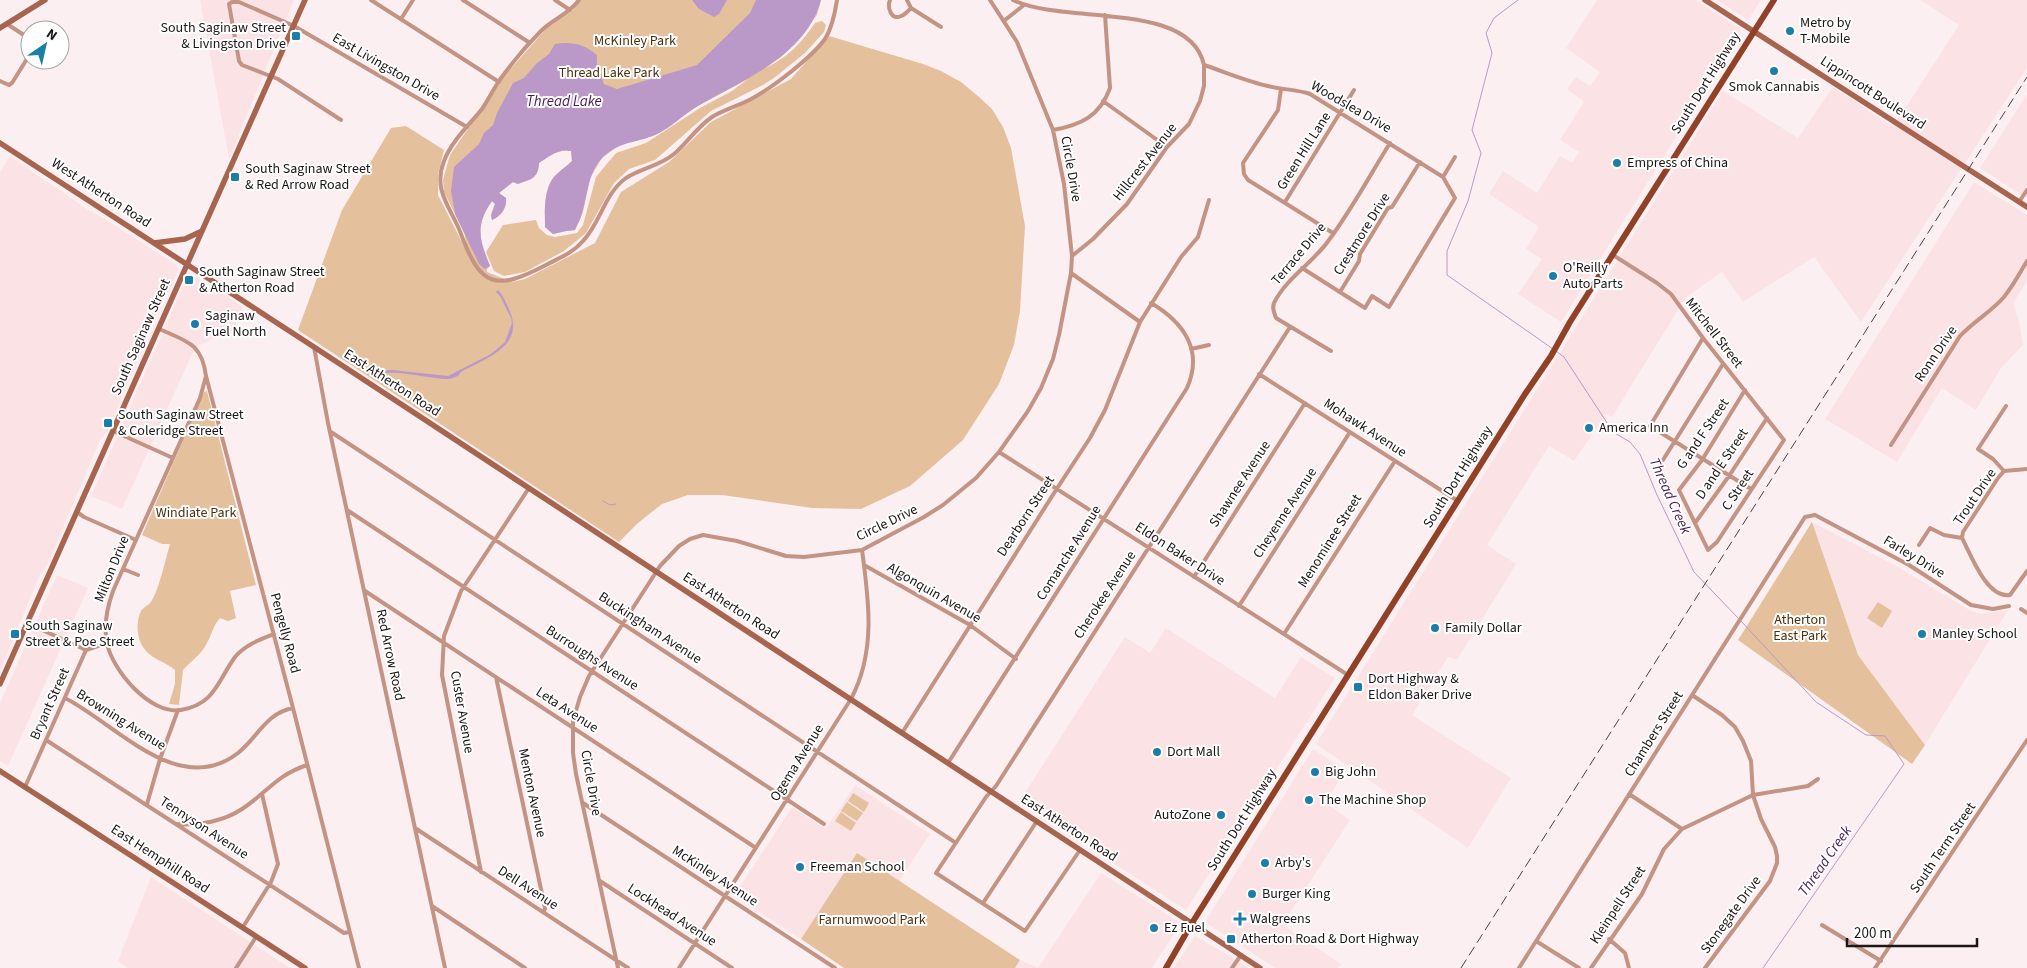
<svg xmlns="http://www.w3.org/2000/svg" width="2027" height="968" viewBox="0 0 2027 968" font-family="'Source Sans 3',sans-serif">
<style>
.built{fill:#fbe3e5}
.green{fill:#e5c09c}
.water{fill:#ba99c8}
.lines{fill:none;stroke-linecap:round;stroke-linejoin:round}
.stream{stroke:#ba99c8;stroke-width:1}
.street{stroke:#c39484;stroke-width:4}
.secondary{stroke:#a7654f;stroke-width:5.5}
.primary{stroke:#914126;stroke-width:6}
.rail{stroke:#4b4243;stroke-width:1;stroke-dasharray:10 5;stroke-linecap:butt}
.poi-dot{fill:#1b7ea9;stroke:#fff;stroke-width:2}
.labels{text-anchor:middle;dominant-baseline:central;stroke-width:4;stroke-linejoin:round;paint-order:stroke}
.poi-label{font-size:14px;fill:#1d1617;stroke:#fff;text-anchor:start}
.park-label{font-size:14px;fill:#4e310f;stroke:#fff}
.street-label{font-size:14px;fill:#1d1617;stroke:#fff}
.water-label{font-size:15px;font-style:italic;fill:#451b54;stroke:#fff}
</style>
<rect width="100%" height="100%" fill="#fceff1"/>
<path class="built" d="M200 0H294L229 159Z
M1597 0H1695L1742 30 1561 322 1518 294 1542 259 1526 249 1539 227 1489 194 1503 171 1537 193 1560 156 1572 163 1579 152 1560 140 1584 102 1567 89 1576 77 1590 86 1600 72 1566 48Z
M1717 0H1761L1748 20Z
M1920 0H2027V68L1861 322 1814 257 1743 302 1722 272 1686 297 1612 417 1606 414 1574 461 1549 446 1487 545 1516 564 1457 660 1448 657 1412 715 1511 778 1468 848 1316 744 1723 91 1798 138 1833 87 1893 127 1959 25Z
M2027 94V198L1980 168Z
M10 156 87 209 105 219 169 260 176 265 178 270 170 290 164 298 107 432 100 440 48 564 39 577 0 671V172Z
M1974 182 2027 215V281L2013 303 2019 321 2023 345 2001 368 1976 410 1942 388 1897 462 1825 419Z
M189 273 243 307 234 330 201 344 193 352 122 509 91 496Z
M1812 522 1900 568 1971 611 1982 614 2008 610 1925 745 1858 655Z
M57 575 88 588 8 766 0 761V703Z
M1166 628 1275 698 1301 657 1335 678 1186 910 1019 802 1125 637 1150 653Z
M1313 749 1345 770 1326 803 1350 820 1286 919V927L1341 964 1338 968H1275L1205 922Z
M855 785 930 834 899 881 857 854 801 939 734 896 792 807 826 829Z
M1101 873 1181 923 1152 968H1015L1020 960 1038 968Z
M151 877 290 968H128L118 961Z
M1195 936 1240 962 1249 968H1174Z"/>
<path class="green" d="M581 0H821L817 15 797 41 781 57 764 69C789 56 799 46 815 23L822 21 826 25 824 32 805 53 774 78 763 85 711 111 655 160 629 169 614 183 586 233 564 251 525 272 504 276 494 271 486 252 503 225 536 220 539 228 547 235 555 237 577 233 583 225 596 177 616 153 646 143 700 108 732 91 748 79 696 107 655 135 619 145 602 158 590 178 583 212 575 230 566 231 553 234 545 227C545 211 543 186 557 174 562 169 567 166 572 161L571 151C559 148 548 157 539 163 538 179 531 179 518 184L513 182 499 193 506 198C507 208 501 216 492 220L491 215 495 204 492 201C475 225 479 240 490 266L487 269V272L512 282 525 279 595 243 621 192 669 162 711 122 791 79 829 36 923 64 941 71 961 82 979 97 992 109 1003 127 1011 148 1025 226 1020 311 1014 345 999 384 963 440 910 486 861 509 812 508 722 495H688L662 504 638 523 619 542 298 330 342 210 391 128 406 126 444 150 438 174V195L470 258 464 232 444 192 443 180 450 155 505 75 546 29 573 10Z
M207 391 256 585 230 591 236 618 228 621 220 618C213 626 212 634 207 643 202 654 191 661 183 670L179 705 169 704 175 684V670C166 662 154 660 146 651 137 641 135 623 141 611 144 606 150 605 152 600 159 590 166 557 170 544H162L142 535 204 392Z
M1812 522 1858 655 1925 745 1912 764 1738 640Z
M1878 602 1892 611 1882 628 1867 618Z
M853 793 869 803 864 812 848 801Z
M847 802 863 813 857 821 841 811Z
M841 812 856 823 851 831 835 821Z
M857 853 1020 960 1015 968H844L801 939Z"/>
<path class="water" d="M692 0H727L719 14 714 17 699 9Z
M756 0H821C806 56 744 79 698 106 684 114 670 129 655 135 634 144 622 140 603 157 588 172 588 194 582 213 581 219 577 225 575 230L566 231 553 234 545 227C545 211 543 186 557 174 562 169 567 166 572 161L571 151C559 148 548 157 539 163 538 179 531 179 518 184L513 182 499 193 506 198C507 208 501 216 492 220L491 215 495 204 492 201C475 225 479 239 490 266L485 269 479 264 455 214 451 191 454 167 479 144 484 133 493 125 497 113 513 83 524 78 537 63 549 54 555 44C570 41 585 44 597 55V64L604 84 617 89 697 65 750 13Z
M498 290C503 295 505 301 508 307 527 345 489 357 461 372L458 376 450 379C433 380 392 368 380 375L377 374 378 371 392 370 448 376 491 354 505 342 512 323 511 318 500 296 496 292Z"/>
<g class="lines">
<path class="stream" d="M1518 0 1494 18 1486 33 1492 53 1472 130 1481 153 1468 201 1447 251V275L1553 349
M1556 351 1564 357 1613 432 1630 442 1640 454 1657 495 1694 572 1738 618
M603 501 610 505 616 504
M1741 621 1816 702 1866 735 1885 736 1904 764 1763 968"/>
<path class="street" d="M371 0 499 82
M463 0 530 43
M555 0 570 10
M579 0C569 14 553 19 541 31 526 46 511 64 499 81 493 90 488 100 482 109 469 125 451 142 444 161 432 191 452 209 461 234 481 288 496 291 546 265 559 258 573 253 583 241 601 222 604 194 626 178 641 168 660 166 674 154 687 143 697 127 712 117 725 109 739 106 753 98 773 87 811 58 825 39 832 28 835 13 837 0
M890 0C887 7 891 21 901 16 905 15 908 11 911 8
M907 0 911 8 941 27
M1013 0C1063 25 1190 0 1204 65 1225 72 1246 81 1268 86 1282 90 1296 89 1310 94L1443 177 1455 198 1389 307 1372 296 1365 308 1302 268
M401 19 413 0
M1005 20 1024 5
M7 24 30 39
M0 81 9 85 12 83 30 54
M1281 89 1278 110 1243 163 1244 174 1248 180 1333 233
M1103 101 1167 147
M341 120 278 79 242 65 239 61 229 4 232 2H239L294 26 467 127
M1053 130C1081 125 1100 116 1110 88L1105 15
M1443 177 1455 157
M1285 202 1354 90
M2019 202 2027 190
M1613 255 1657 283 1671 294 1703 338 1784 440 1717 542 1708 550 1679 490 1702 460 1745 390
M1072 256 1093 239 1127 204 1167 147 1189 124 1200 101 1204 86V65
M1071 273 1140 322
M1340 292 1359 261 1360 254 1377 226 1388 208 1392 207 1420 162
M159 329C186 341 202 343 206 376L293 708 359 968
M1703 338 1650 426 1751 489
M314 347 328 423 445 968
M1191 349 1209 345
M1331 351 1276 318C1274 312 1272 309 1274 303 1287 277 1313 263 1329 240 1352 209 1370 175 1390 143
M1259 374 1458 501
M206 376 200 398 113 591C107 608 103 625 107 643 112 670 150 715 181 710 215 704 217 682 235 657 245 645 259 640 274 634
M113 431 173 458
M331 432 956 843
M1891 445 1960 336C1974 321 1991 312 2004 297 2013 286 2020 273 2027 261
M999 452 1348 675
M1663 460 1723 364
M2027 469 2004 471 1998 478 1963 532 1962 538C1971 555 1987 599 2010 595L2027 571
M2004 471 1993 459 1978 449 2006 406
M347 510 824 824
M77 512 84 517 136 540
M1695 523 1729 476 1767 418
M1919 545 1930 528 1944 535 1962 538
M864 565 970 625 1016 659
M123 569 138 575
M1194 577 1305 403
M365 591 756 848
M1239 606 1350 432
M2021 609 2027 613
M27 623 86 650
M1284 634 1395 461
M496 677 545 908 544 912
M1692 695 1722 715 1735 727 1743 741 1751 761 1753 795 1761 819 1775 847 1777 856V863L1770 881 1705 968
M65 698C116 724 179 799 238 753 258 737 266 713 293 708
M902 733 1056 490 1090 438 1105 410 1140 322 1181 257 1198 237 1209 200
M46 740 344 933 349 932
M948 763 1187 388C1204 350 1183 322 1151 303
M25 787 86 650 107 643
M1629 794 1682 829
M583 803 835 968
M147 804 160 759 178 710
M178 824C199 826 224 821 242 809 268 792 275 776 307 765
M415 828 628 968
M1080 850 1025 931 936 873 986 797 996 786 1290 327
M481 872 442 675 444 636 461 591 529 488
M600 881 732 968
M983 903 1037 821
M432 906 525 968
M1822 925 1881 961
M243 927 271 882 278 864 262 794
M1609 939 1625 953 1629 968
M1536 941 1579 968
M236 968 256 937
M618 968 576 774 573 753V721L580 697 589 676 660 566 679 546 690 539 703 535 737 541 786 556 804 557 862 550 924 517 943 505 976 478 999 452 1028 411 1041 388 1053 359 1059 335 1071 273 1072 256 1064 184 1053 130 1017 42 990 0
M679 968 851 699C876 652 869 601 862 550
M1232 968 1241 955
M1519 968 1805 517 1815 515 1909 565 1971 605 1993 609 2009 606
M1591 968 1642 894 1664 849 1682 829 1753 795 1808 786 1818 779
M1875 968 2027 740"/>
<path class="secondary" d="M1705 0 2027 207
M0 28 45 0
M0 143 314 347 1260 968
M154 243 185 239 202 231
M0 684 305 0
M0 771 305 968"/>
<path class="primary" d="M1166 968 1192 923 1525 394 1551 356 1570 322 1774 0"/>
<path class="rail" d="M1461 968 2027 77"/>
</g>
<g class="poi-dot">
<circle cx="1790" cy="31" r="5"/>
<rect x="291" y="31" width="10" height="10" rx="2.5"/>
<circle cx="1774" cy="71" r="5"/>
<circle cx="1617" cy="163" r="5"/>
<rect x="230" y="172" width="10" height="10" rx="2.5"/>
<circle cx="1553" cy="276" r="5"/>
<rect x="184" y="275" width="10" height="10" rx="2.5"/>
<circle cx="195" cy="324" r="5"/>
<rect x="103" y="418" width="10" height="10" rx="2.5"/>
<circle cx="1589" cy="428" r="5"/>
<circle cx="1435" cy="628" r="5"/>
<rect x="10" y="629" width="10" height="10" rx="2.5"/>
<circle cx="1922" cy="634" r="5"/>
<rect x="1353" y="682" width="10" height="10" rx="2.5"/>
<circle cx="1157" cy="752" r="5"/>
<circle cx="1315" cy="772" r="5"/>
<circle cx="1309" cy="800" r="5"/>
<circle cx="1221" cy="815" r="5"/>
<circle cx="1265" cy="863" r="5"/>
<circle cx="800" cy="867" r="5"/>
<circle cx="1252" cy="894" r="5"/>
<path d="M1237.5 911.5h5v5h5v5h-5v5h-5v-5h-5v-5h5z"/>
<circle cx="1154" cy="928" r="5"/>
<rect x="1226" y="934" width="10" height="10" rx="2.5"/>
</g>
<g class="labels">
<g class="poi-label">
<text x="1800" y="23">Metro by<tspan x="1800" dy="16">T-Mobile</tspan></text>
<text x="286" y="28" text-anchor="end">South Saginaw Street<tspan x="286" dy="16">&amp; Livingston Drive</tspan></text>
<text x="1774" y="87" text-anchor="middle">Smok Cannabis</text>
<text x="1627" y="163">Empress of China</text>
<text x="245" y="169">South Saginaw Street<tspan x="245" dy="16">&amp; Red Arrow Road</tspan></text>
<text x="1563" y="268">O'Reilly<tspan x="1563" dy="16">Auto Parts</tspan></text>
<text x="199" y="272">South Saginaw Street<tspan x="199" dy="16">&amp; Atherton Road</tspan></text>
<text x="205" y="316">Saginaw<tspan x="205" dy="16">Fuel North</tspan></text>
<text x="118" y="415">South Saginaw Street<tspan x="118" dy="16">&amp; Coleridge Street</tspan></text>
<text x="1599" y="428">America Inn</text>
<text x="25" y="626">South Saginaw<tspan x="25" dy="16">Street &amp; Poe Street</tspan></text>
<text x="1445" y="628">Family Dollar</text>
<text x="1932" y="634">Manley School</text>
<text x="1368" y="679">Dort Highway &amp;<tspan x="1368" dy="16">Eldon Baker Drive</tspan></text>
<text x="1167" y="752">Dort Mall</text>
<text x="1325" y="772">Big John</text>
<text x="1319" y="800">The Machine Shop</text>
<text x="1211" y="815" text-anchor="end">AutoZone</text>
<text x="1275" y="863">Arby's</text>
<text x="810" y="867">Freeman School</text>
<text x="1262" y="894">Burger King</text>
<text x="1250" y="919">Walgreens</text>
<text x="1164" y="928">Ez Fuel</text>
<text x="1241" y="939">Atherton Road &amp; Dort Highway</text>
</g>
<g class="park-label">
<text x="635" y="41">McKinley Park</text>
<text x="609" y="73">Thread Lake Park</text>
<text x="196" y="513">Windiate Park</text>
<text x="1800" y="620">Atherton<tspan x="1800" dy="16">East Park</tspan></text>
<text x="872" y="920">Farnumwood Park</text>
</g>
<g class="street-label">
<text transform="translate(386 67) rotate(30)">East Livingston Drive</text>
<text transform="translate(1706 83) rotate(-58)">South Dort Highway</text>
<text transform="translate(1873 93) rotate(33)">Lippincott Boulevard</text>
<text transform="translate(1351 107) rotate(30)">Woodslea Drive</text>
<text transform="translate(1304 151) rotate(-58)">Green Hill Lane</text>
<text transform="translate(1145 162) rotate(-52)">Hillcrest Avenue</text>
<text transform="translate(1071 169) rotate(80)">Circle Drive</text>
<text transform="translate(101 193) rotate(33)">West Atherton Road</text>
<text transform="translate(1362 234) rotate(-58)">Crestmore Drive</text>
<text transform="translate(1299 254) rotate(-50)">Terrace Drive</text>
<text transform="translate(1714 333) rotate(52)">Mitchell Street</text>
<text transform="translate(141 337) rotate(-66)">South Saginaw Street</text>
<text transform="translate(1936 354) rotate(-56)">Ronn Drive</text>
<text transform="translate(392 383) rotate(33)">East Atherton Road</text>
<text transform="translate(1365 428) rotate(33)">Mohawk Avenue</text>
<text transform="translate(1703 434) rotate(-56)">G and F Street</text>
<text transform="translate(1722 464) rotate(-56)">D and E Street</text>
<text transform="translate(1458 477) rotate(-58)">South Dort Highway</text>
<text transform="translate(1240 484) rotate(-57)">Shawnee Avenue</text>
<text transform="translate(1738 490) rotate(-57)">C Street</text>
<text transform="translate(1975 497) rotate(-56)">Trout Drive</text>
<text transform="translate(1285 513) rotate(-57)">Cheyenne Avenue</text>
<text transform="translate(1026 516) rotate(-57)">Dearborn Street</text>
<text transform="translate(887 523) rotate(-26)">Circle Drive</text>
<text transform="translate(1330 541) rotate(-58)">Menominee Street</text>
<text transform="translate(1069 553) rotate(-58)">Comanche Avenue</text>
<text transform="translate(1180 554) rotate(33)">Eldon Baker Drive</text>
<text transform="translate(1914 557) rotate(31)">Farley Drive</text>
<text transform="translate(112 569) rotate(-68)">Milton Drive</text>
<text transform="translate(934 593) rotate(30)">Algonquin Avenue</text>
<text transform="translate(1105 595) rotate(-57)">Cherokee Avenue</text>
<text transform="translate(731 606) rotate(33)">East Atherton Road</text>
<text transform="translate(650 628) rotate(33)">Buckingham Avenue</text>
<text transform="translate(285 633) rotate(75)">Pengelly Road</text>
<text transform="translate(390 655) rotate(78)">Red Arrow Road</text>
<text transform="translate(592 658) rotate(33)">Burroughs Avenue</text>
<text transform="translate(50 704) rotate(-66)">Bryant Street</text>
<text transform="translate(567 710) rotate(33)">Leta Avenue</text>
<text transform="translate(462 712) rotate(80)">Custer Avenue</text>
<text transform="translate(121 720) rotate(32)">Browning Avenue</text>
<text transform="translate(1654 734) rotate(-58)">Chambers Street</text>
<text transform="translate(797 763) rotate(-58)">Ogema Avenue</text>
<text transform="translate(591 783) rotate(80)">Circle Drive</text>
<text transform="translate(532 793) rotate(78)">Menton Avenue</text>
<text transform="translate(1242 820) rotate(-58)">South Dort Highway</text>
<text transform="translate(204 828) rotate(33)">Tennyson Avenue</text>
<text transform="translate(1069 828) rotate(33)">East Atherton Road</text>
<text transform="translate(1943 848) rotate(-56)">South Term Street</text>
<text transform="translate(160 859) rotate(33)">East Hemphill Road</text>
<text transform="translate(715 876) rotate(33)">McKinley Avenue</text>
<text transform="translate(528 888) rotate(33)">Dell Avenue</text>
<text transform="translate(1618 905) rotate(-57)">Kleinpell Street</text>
<text transform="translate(672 915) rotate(33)">Lockhead Avenue</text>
<text transform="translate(1731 915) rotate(-54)">Stonegate Drive</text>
</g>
<g class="water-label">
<text x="564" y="101">Thread Lake</text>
<text transform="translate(1670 496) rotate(66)">Thread Creek</text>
<text transform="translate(1825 861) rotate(-55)">Thread Creek</text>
</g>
</g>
<g transform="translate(45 45) rotate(34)"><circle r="24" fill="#ffffff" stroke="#a5a2a2"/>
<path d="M0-4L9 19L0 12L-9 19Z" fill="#1b7ea9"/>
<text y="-8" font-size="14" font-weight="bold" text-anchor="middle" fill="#1d1617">N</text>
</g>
<path d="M1847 938v8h130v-8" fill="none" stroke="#1d1617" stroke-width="2.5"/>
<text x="1854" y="938" font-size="15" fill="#1d1617" stroke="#ffffff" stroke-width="4" paint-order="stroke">200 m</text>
</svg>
